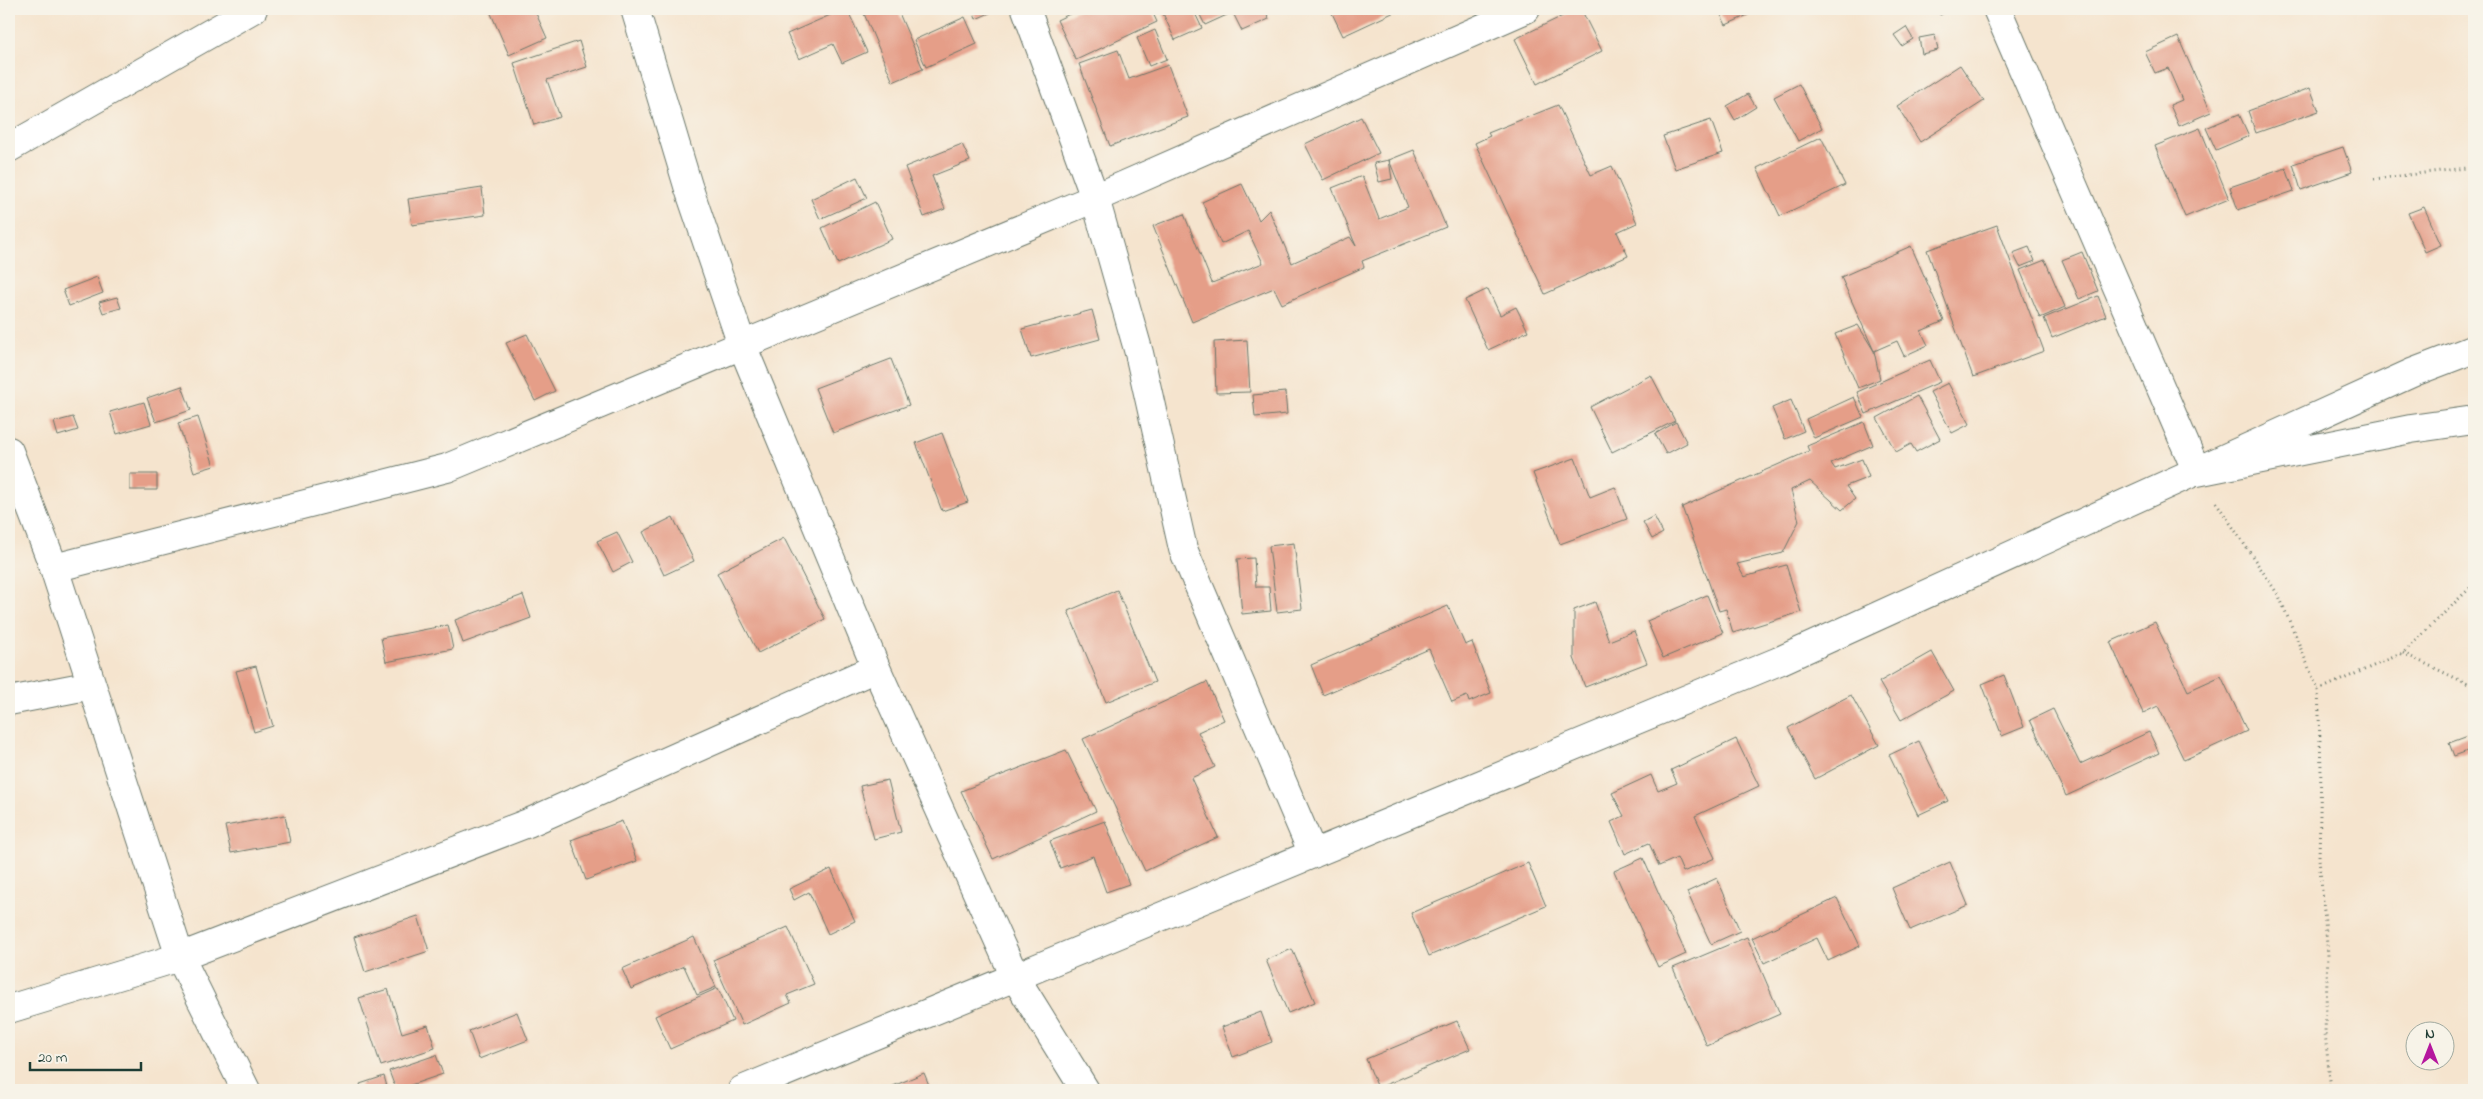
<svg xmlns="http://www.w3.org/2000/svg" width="2483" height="1099" viewBox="0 0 2483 1099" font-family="'Indie Flower',sans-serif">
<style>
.building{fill:#e59e88}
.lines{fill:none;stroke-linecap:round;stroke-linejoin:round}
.minor-casing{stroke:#6a776a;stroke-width:30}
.path{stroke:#6a776a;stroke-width:3;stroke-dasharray:1 4;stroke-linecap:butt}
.minor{stroke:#fff;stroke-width:28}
</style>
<rect width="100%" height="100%" fill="#f7f3e8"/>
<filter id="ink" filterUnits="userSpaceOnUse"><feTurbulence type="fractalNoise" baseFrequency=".02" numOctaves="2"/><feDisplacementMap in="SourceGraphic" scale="10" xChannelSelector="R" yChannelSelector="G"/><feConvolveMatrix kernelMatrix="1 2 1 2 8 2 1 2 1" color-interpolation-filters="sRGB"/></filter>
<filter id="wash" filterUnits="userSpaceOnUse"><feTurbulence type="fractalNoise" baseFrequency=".0096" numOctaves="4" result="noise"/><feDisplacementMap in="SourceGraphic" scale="20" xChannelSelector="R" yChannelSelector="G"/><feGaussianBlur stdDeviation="1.12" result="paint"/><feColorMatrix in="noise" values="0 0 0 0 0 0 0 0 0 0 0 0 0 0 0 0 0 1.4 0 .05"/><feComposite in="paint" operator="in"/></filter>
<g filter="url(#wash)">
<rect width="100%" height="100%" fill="#f5e4ce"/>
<g id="blocks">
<path class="building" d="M489 9H534L547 38 509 55Z
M844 9H847L867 52 842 63 833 44 799 59 787 34Z
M862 9H909L899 13 923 69 893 82Z
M972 9H999L976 19Z
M1080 9H1151L1157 22 1076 60 1057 20Z
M1161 9H1193L1202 28 1175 40Z
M1197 9H1227L1229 14 1205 25Z
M1231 9H1265L1269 19 1242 31Z
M1330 9H1401L1343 36Z
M1577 9H1581L1602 51 1537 84 1515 39Z
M1718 9H1761L1726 25Z
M1937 9H1952L1940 15Z
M965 17 977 44 926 67 914 40Z
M1906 27 1913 39 1902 46 1894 35Z
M1155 30 1167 59 1149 66 1137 38Z
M1935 35 1938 50 1922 54 1919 38Z
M2178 37 2211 112 2179 126 2170 105 2182 100 2168 68 2155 73 2145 52Z
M579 41 587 67 547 80 560 117 534 125 514 63Z
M1118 50 1129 79 1168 65 1188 117 1110 146 1079 64Z
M1960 65 1984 101 1920 142 1897 106Z
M1799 84 1822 128 1798 141 1774 97Z
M2310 88 2319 111 2256 133 2248 111Z
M1748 94 1756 107 1735 120 1727 106Z
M1558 105 1591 175 1612 166 1637 223 1617 232 1628 256 1545 294 1475 143 1490 136 1488 133Z
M2239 114 2249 136 2216 150 2206 128Z
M1361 117 1379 153 1323 180 1305 144Z
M1711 120 1723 153 1675 169 1663 136Z
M2200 128 2229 199 2185 217 2155 146Z
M1821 137 1845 185 1780 216 1757 168Z
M962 144 970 161 932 176 945 209 924 217 905 167Z
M2343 147 2352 172 2301 190 2293 164Z
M1414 150 1446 227 1362 261 1364 267 1282 304 1274 288 1192 322 1153 226 1184 214 1212 283 1263 263 1248 231 1221 244 1202 202 1242 184 1259 220 1269 210 1292 263 1350 237 1356 246 1332 188 1362 176 1379 219 1408 207 1389 160 1392 179 1379 182 1374 163 1389 160Z
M2286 168 2294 191 2238 210 2230 187Z
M857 177 867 198 820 219 811 199Z
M482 188 485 215 412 225 408 199Z
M875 202 892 239 838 264 822 228Z
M2424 207 2441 245 2425 252 2408 213Z
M1997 225 2044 351 1973 377 1927 250Z
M1911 246 1944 321 1921 331 1928 345 1904 356 1897 341 1874 351 1880 379 1858 388 1835 334 1858 325 1874 351 1841 277Z
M2029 247 2035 261 2020 267 2013 253Z
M2082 252 2098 291 2079 299 2062 260Z
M2045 260 2065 307 2040 318 2020 270Z
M97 277 103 293 69 306 63 290Z
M1488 289 1500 315 1516 307 1528 331 1488 350 1465 300Z
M2098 296 2106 316 2052 338 2044 318Z
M117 297 121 308 103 313 99 302Z
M1092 310 1100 339 1031 358 1022 329Z
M527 334 555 391 535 401 506 343Z
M1247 340 1250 392 1216 393 1214 342Z
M891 359 909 405 833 433 815 388Z
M1930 360 1940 382 1866 414 1857 392Z
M1651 375 1675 421 1612 452 1590 407Z
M1948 383 1970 424 1952 433 1930 392Z
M182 386 191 410 156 422 147 398Z
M1285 392 1287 414 1255 417 1253 395Z
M1917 396 1940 439 1916 452 1911 444 1896 452 1877 418Z
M1854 397 1863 417 1814 438 1806 419Z
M1791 400 1804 431 1785 439 1772 408Z
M144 402 151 424 117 434 110 412Z
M73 417 78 430 58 436 54 422Z
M198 417 214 466 194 472 178 423Z
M1676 422 1687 443 1666 454 1655 434Z
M1864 422 1873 445 1831 463 1835 469 1862 459 1869 477 1846 486 1855 499 1842 510 1810 481 1791 490 1799 521 1783 553 1737 564 1744 577 1786 565 1801 612 1733 633 1726 609 1719 611 1682 507 1809 451 1807 446Z
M942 433 968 502 942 511 916 443Z
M1575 458 1590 497 1615 487 1627 519 1560 544 1533 473Z
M130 474H157V490H130Z
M1654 516 1663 533 1652 539 1643 522Z
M673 517 694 561 664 575 643 532Z
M617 532 632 562 613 572 597 541Z
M784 538 825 619 758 653 717 573Z
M1294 543 1302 609 1277 612 1269 546Z
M1254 558 1256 587H1269L1271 611 1242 614 1237 559Z
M1117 590 1155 682 1106 702 1068 611Z
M523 595 531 618 463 643 455 620Z
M1707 595 1723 633 1663 658 1647 621Z
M1595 602 1609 641 1634 631 1647 663 1585 687 1574 658V610Z
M1448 606 1465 645 1472 642 1491 693 1469 702 1467 696 1452 702 1429 649 1323 695 1311 665Z
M2155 622 2188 691 2221 676 2247 731 2184 760 2158 706 2143 713 2110 642Z
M448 625 453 649 386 662 381 638Z
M1932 652 1954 691 1901 720 1879 682Z
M256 666 273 726 254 732 236 671Z
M2004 675 2024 727 2002 736 1982 684Z
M1207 682 1224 720 1198 732 1215 767 1191 778 1218 837 1145 871 1083 739Z
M1851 695 1879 745 1815 779 1788 728Z
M2053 709 2080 764 2149 732 2159 753 2066 796 2030 720Z
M2468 736 2473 749 2454 756 2449 743Z
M1736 739 1759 786 1695 816 1715 858 1683 872 1677 858 1659 866 1649 843 1625 854 1611 822 1624 816 1612 793 1651 775 1658 791 1677 783 1671 770Z
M1919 741 1948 801 1918 815 1889 755Z
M1066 750 1096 811 993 859 961 791Z
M888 780 901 832 874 839 860 786Z
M285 815 290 842 231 853 225 826Z
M622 821 637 861 586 880 571 840Z
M1105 821 1129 884 1106 892 1093 856 1060 868 1050 841Z
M1643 858 1686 954 1658 967 1614 871Z
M1950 862 1968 905 1910 930 1892 888Z
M1528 863 1546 906 1429 956 1411 913Z
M831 869 855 921 828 934 809 892 794 900 789 889Z
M1717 878 1740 931 1711 944 1687 892Z
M1837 898 1860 946 1828 961 1817 938 1764 963 1752 938Z
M418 916 429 951 365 972 354 937Z
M788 927 814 984 787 995 791 1003 742 1025 713 960Z
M694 937 716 987 697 995 684 966 631 989 622 969Z
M1747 937 1780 1014 1707 1046 1673 968Z
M1292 949 1315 1002 1288 1013 1266 960Z
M718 988 733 1021 670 1049 655 1016Z
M388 989 402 1033 428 1025 435 1048 381 1066 359 998Z
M517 1012 528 1040 479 1059 469 1031Z
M1261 1012 1272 1042 1233 1057 1222 1027Z
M1457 1021 1470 1049 1378 1088 1366 1059Z
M436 1055 443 1074 396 1090 389 1071Z
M924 1073 931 1090 886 1089Z
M384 1076 388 1090H362L360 1084Z"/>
</g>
</g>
<g filter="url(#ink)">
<use href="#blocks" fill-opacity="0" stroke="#6a776a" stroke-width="1"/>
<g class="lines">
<defs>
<path id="minor" d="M1026 9 1095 198 1139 353 1183 549 1313 854
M1997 9 2197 472 2411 429 2474 420
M9 148 253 9
M9 451 54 568 180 957 246 1090
M54 568 447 468 1095 198 1526 9
M876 668 1015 977 1085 1090
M9 701 92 685
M9 1009 180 957 528 823 876 668 742 345 688 186 635 9
M742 1090 1779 661 2414 372 2474 349"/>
</defs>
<use href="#minor" class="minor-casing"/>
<path class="path" d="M2374 179 2474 167
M2216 502 2279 596 2318 690 2321 767 2319 859 2328 954 2325 1033 2331 1090
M2403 653 2468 684
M2318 690 2403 653 2474 584"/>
<use href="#minor" class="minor"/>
</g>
</g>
<rect width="2483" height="1099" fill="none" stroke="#f7f3e8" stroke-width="30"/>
<g transform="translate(2430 1046)"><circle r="24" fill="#f7f3e8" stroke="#a1aaa0"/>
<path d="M0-4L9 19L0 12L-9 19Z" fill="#b5179e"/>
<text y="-8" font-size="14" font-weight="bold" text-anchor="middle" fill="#1f3d34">N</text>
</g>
<path d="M30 1062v8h111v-8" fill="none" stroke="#1f3d34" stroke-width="2.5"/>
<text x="38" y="1062" font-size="15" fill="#1f3d34" stroke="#f7f3e8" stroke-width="4" paint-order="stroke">20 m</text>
</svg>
